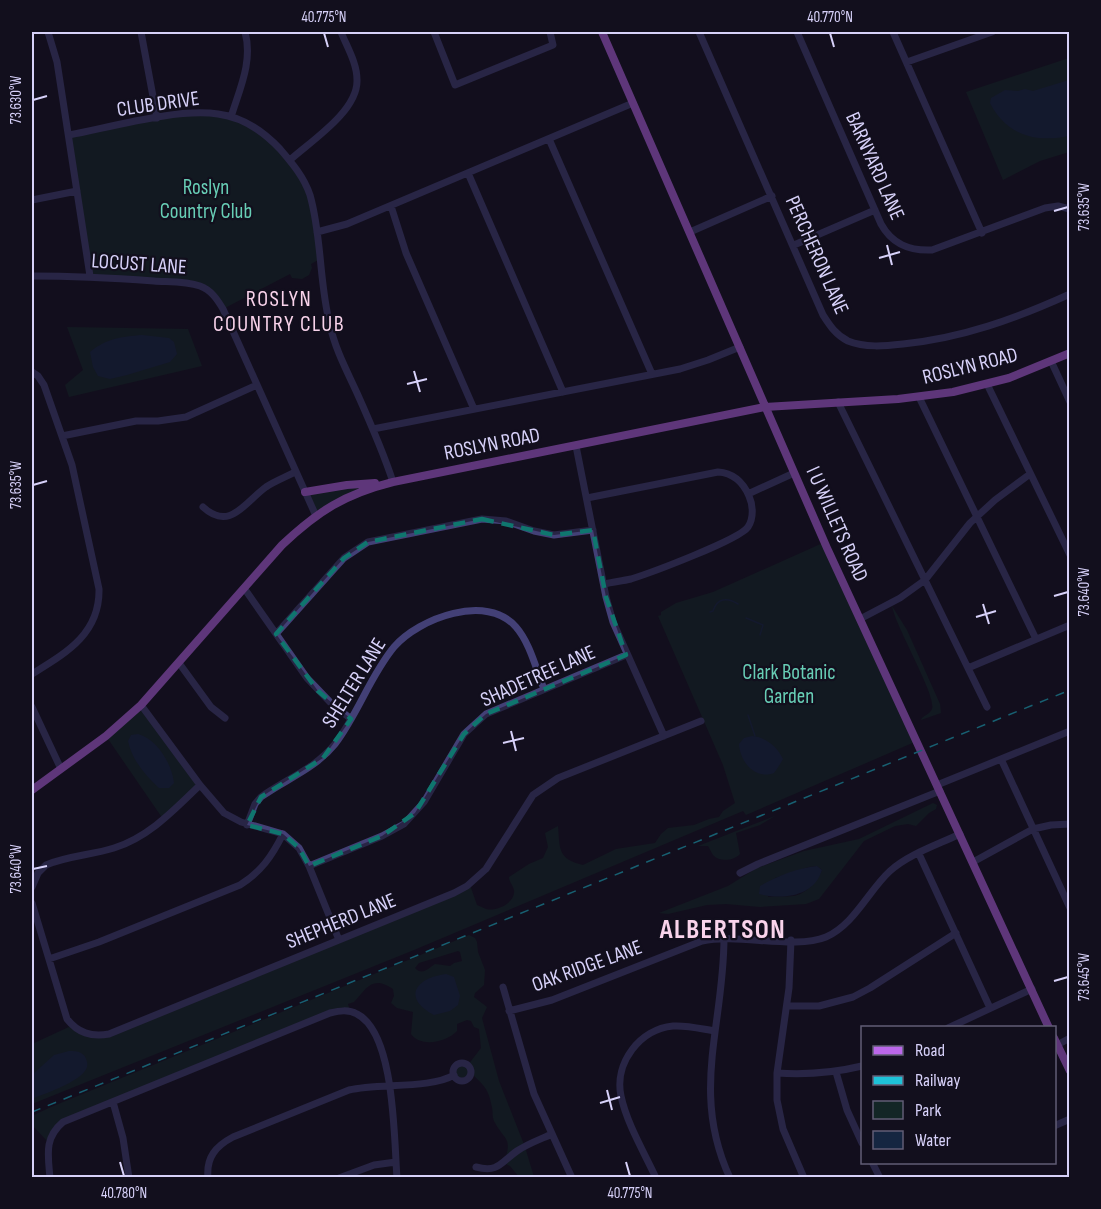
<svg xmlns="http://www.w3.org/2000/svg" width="1101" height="1209" viewBox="0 0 1101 1209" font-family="'Sofia Sans Condensed',sans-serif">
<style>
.green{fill:#132626;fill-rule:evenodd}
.water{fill:#152641}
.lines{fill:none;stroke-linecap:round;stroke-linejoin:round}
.stream{stroke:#152641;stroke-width:1.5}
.minor{stroke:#434076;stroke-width:7}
.major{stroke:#bb67ea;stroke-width:8}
.rail{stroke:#1ec2d8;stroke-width:1.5;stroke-dasharray:9 8;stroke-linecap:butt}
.marked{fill:none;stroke:#0f766e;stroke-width:4.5;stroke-dasharray:12 8;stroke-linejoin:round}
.ticks{fill:none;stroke:#d7d1f9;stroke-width:2}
.labels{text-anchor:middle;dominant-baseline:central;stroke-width:4.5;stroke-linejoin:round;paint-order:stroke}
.street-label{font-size:21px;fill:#d7d1f9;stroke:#120f1d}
.park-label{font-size:21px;fill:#68ceb6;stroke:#120f1d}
.neighbourhood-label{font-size:22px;letter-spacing:1.5px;fill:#f9d3eb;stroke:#120f1d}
.district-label{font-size:27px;font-weight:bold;letter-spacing:1.5px;fill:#f9d3eb;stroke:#120f1d}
.neatline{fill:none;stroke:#d7d1f9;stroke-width:2}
.ticks-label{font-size:15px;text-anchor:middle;fill:#d7d1f9}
</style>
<rect width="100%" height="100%" fill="#120f1d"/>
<path class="green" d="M1069 58V152L1040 161 1003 180 966 92Z
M218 113 251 125 290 160 310 195 320 259 311 264 312 268 309 275 302 279 292 278 290 274 223 309 216 298 198 285 90 276 70 134 173 115Z
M67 327 188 329 202 366 69 397 65 385 83 370Z
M393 482 316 516 305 492Z
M825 542 917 741 746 815 743 811 414 950 32 1104V1044L71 1026 99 1037 470 885 477 905C480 906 483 908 486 909 496 912 516 903 514 890 513 885 509 882 509 877L529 864 543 858 548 847 545 833 558 826C560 848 557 859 583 865L616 849 655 843 661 834 668 828 694 825 709 819 719 817 723 811 735 803 723 765 658 616 661 615V612L676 603 713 592Z
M892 606 907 630 940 704 941 713 921 720 922 718C925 715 930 714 932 709 937 696 896 628 892 606Z
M141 705 200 785 163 819 106 736Z
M933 803 937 805 936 809 929 813 916 826 908 824 895 826 864 841 819 899 806 904 760 907 726 904 707 905 668 914 659 913 728 886 757 868 804 851 859 839ZM817 866 822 870C818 881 805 895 793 896 785 897 776 896 768 897L775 878 809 867Z
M775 816 760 825 736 833 740 854C735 860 720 863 713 855 711 852 710 849 708 846H698Z
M469 935 475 938 477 942 478 952 485 970 484 985 475 993 474 997 487 1007 482 1018 499 1081 525 1147 534 1177H519L510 1166 504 1163C513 1136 505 1142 494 1121 492 1116 493 1112 492 1107 488 1087 484 1086 471 1073L465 1080C454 1081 450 1069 460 1063L468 1065 481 1048 479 1029 474 1027 471 1021 467 1020 457 1024V1031C447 1042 421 1048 411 1034L413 1012 397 1008 391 1003 394 996 393 989C372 975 367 988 354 1002L348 1004 350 1011H341L70 1118 48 1142 32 1125V1116L51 1107ZM458 951 460 952 462 961 454 963 450 966 435 964C429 968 422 976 415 968L419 963Z"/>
<path class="water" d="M1069 80V136C1036 143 1006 135 990 103L991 98 1005 90 1018 91 1025 89 1033 91Z
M142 335 169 338 174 342 177 354 170 362 127 375 110 379 98 376 93 367 90 352C107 338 121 337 142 335Z
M138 734C157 739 172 764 174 783L169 788H159C145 775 132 760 128 741L131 735Z
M752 736C765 737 777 746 783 759 781 763 777 769 774 773 755 780 740 762 739 744L744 738Z
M817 866 822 870C814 897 782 900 759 894L760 886C777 876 798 868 817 866Z
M446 974 454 977 460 996 458 1005 450 1011 434 1015C402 998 415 978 446 974Z
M69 1051C78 1051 85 1052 87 1062 92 1079 45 1093 32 1099V1075L54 1055Z"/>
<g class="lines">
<path class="stream" d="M710 612 713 611C717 598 727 597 738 604
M746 618 763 625 760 635
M748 715 755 736"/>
<path class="minor" d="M48 32 57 62 90 276
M141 32 157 118
M434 32 455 85 553 45 550 32
M699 32 823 315C830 326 836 335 848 341 865 348 885 346 903 344 962 338 1015 319 1070 294
M797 32 881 224C892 244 909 251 932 250L1045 208 1058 206 1070 209
M893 32 982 233
M907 62 992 32
M231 117C240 88 253 61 245 32
M69 135C111 127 177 108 218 114 242 117 263 131 280 149 292 163 304 177 310 195 322 237 319 283 330 325 335 349 347 371 357 393 370 422 383 451 393 482
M549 139 652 374
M290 160C311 141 358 111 357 80 357 63 347 47 341 32
M468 173 563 392
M32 200 77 191
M391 206 406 253 474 409
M317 232 347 224 633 103
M690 232 772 196
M794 245 875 210
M32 276C72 276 113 278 154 281 168 282 186 281 200 286 211 290 217 299 223 309L316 516
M1051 361 1070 402
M32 372 38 376 44 385 72 465 99 589C100 634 66 653 32 674
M987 384 1070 555
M919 397 1036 639
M838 402 987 707
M373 429 680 369 708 360 740 347
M62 436 136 421H158L186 417 257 385
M576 446 606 597 613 622 664 736
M748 494 794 473
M587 498 718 472C733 473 743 482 749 496 753 505 754 518 748 527 739 540 650 573 631 579 622 581 613 582 604 584
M203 507C230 532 245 502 266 487 275 481 286 477 295 472
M244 588 307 678 330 702 351 719
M860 619 900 598 925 580 970 523 995 500 1030 474
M276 634 344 558 368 542 482 519 506 521 534 531 554 535 593 530
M179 663 211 707 225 718
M968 668 1070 625
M141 705 200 785 224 813 241 822 283 834 299 848 309 866 339 940
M32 707 61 769
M1001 759 1070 908
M937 785 1070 731
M247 825 255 804 261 797C286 779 315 769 335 744 358 714 370 676 394 647 419 618 487 593 516 627 530 643 536 669 544 689
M919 854 990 1008
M973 862 1033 829 1051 825 1070 824
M309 866 382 836 404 824 424 802 464 734 486 714 626 655
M740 873 758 864 940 791
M32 887 38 873 46 865C67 856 92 855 114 848 149 837 174 810 200 785
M32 903 67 1019C78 1033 91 1037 109 1034L454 893 467 886 486 869 533 795 558 778 701 721
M724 938C724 1025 690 1092 730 1178
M791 940 789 988 777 1073V1100L783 1129 804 1178
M49 959 99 942 240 885C261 872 272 856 283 834
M503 987 534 1094 572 1178
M787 1006H819L853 997 870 988 956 933
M509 1011 552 1000 702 941C739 933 794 950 826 937 854 925 869 890 890 871 909 854 937 845 960 834
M948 1028 1032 989
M1057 1045 1070 1038
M453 1072a9 9 0 1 1 18 0a9 9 0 1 1-18 0Z
M836 1072 847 1110 862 1143
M777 1073C807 1075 833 1073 862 1066
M113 1102 123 1138 129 1178
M1054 1126 1070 1119
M872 1162 880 1178
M476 1167C499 1173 501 1162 517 1151 527 1144 541 1139 552 1134
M50 1178C48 1155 44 1138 63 1122L330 1013C339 1011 348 1009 357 1014 395 1033 394 1139 397 1178
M208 1178C206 1157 216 1146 233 1137L349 1090C378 1083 431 1089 454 1075
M339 1178 374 1165 396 1162
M656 1178C644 1152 627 1124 621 1096 614 1063 640 1029 673 1026 687 1025 702 1029 715 1031"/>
<path class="major" d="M602 32 827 548 1049 1028
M305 492 347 485 375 483
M32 790 106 736 141 705 282 545C318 511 345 494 393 482L765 407 898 399 953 392 1009 378 1070 353
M1054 1038 1070 1071"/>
<path class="rail" d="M32 1112 1070 690"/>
</g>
<path d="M0 0H1101V1209H0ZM482 519 554 535 593 530 606 597 626 655 486 714 464 734 415 813 382 836 309 866 299 848 283 834 247 825 261 797 323 758 351 719 318 691 276 634 344 558 368 542Z" fill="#120f1d" fill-opacity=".55" fill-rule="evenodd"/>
<path class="marked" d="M482 519 554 535 593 530 606 597 626 655 486 714 464 734 415 813 382 836 309 866 299 848 283 834 247 825 261 797 323 758 351 719 318 691 276 634 344 558 368 542Z"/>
<path class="ticks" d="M324 33 328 47M830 33 834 47M33 100 47 96M1054 211 1068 207M887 245 892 265M879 258 900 252M414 371 420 392M407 384 427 379M33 485 47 481M1054 596 1068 592M983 604 989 624M976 617 996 611M511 731 516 751M503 743 524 738M33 869 47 866M1054 981 1068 977M607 1090 612 1110M600 1103 620 1097M120 1162 124 1176M626 1162 630 1176"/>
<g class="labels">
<g class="street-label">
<text transform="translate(158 104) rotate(-8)">CLUB DRIVE</text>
<text transform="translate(875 166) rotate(66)">BARNYARD LANE</text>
<text transform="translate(817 255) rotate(66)">PERCHERON LANE</text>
<text transform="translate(139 264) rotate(4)">LOCUST LANE</text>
<text transform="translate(970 366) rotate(-14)">ROSLYN ROAD</text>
<text transform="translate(492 444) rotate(-11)">ROSLYN ROAD</text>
<text transform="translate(837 524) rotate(66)">I U WILLETS ROAD</text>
<text transform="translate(538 676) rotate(-24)">SHADETREE LANE</text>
<text transform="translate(354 683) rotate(-58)">SHELTER LANE</text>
<text transform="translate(341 921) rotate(-22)">SHEPHERD LANE</text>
<text transform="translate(587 966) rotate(-20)">OAK RIDGE LANE</text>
</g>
<g class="park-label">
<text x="206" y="187">Roslyn<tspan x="206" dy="24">Country Club</tspan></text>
<text x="789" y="672">Clark Botanic<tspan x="789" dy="24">Garden</tspan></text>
</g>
<g class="neighbourhood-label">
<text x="279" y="299">ROSLYN<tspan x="279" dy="25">COUNTRY CLUB</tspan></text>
</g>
<g class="district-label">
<text x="723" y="930">ALBERTSON</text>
</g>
</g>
<rect width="1101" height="1209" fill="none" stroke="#120f1d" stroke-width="66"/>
<rect x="861" y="1026" width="195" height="138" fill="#120f1d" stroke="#615d75" stroke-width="1.5"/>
<rect x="873" y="1046" width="30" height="9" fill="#bb67ea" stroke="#615d75" stroke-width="1.5"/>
<text x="915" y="1056" font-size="18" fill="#d7d1f9">Road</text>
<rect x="873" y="1076" width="30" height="9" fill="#1ec2d8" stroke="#615d75" stroke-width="1.5"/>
<text x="915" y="1086" font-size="18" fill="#d7d1f9">Railway</text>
<rect x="873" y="1101" width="30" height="18" fill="#132626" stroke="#615d75" stroke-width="1.5"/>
<text x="915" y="1116" font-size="18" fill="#d7d1f9">Park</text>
<rect x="873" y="1131" width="30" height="18" fill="#152641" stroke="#615d75" stroke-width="1.5"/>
<text x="915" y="1146" font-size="18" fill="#d7d1f9">Water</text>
<rect x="33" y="33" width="1035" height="1143" class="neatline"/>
<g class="ticks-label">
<text x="324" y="22">40.775°N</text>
<text x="830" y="22">40.770°N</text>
<text transform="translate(16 100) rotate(-90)" y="5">73.630°W</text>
<text transform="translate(1084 207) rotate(-90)" y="5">73.635°W</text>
<text transform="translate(16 485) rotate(-90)" y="5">73.635°W</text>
<text transform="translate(1084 592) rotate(-90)" y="5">73.640°W</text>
<text transform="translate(16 869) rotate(-90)" y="5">73.640°W</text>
<text transform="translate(1084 977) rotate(-90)" y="5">73.645°W</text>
<text x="124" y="1198">40.780°N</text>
<text x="630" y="1198">40.775°N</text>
</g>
</svg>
